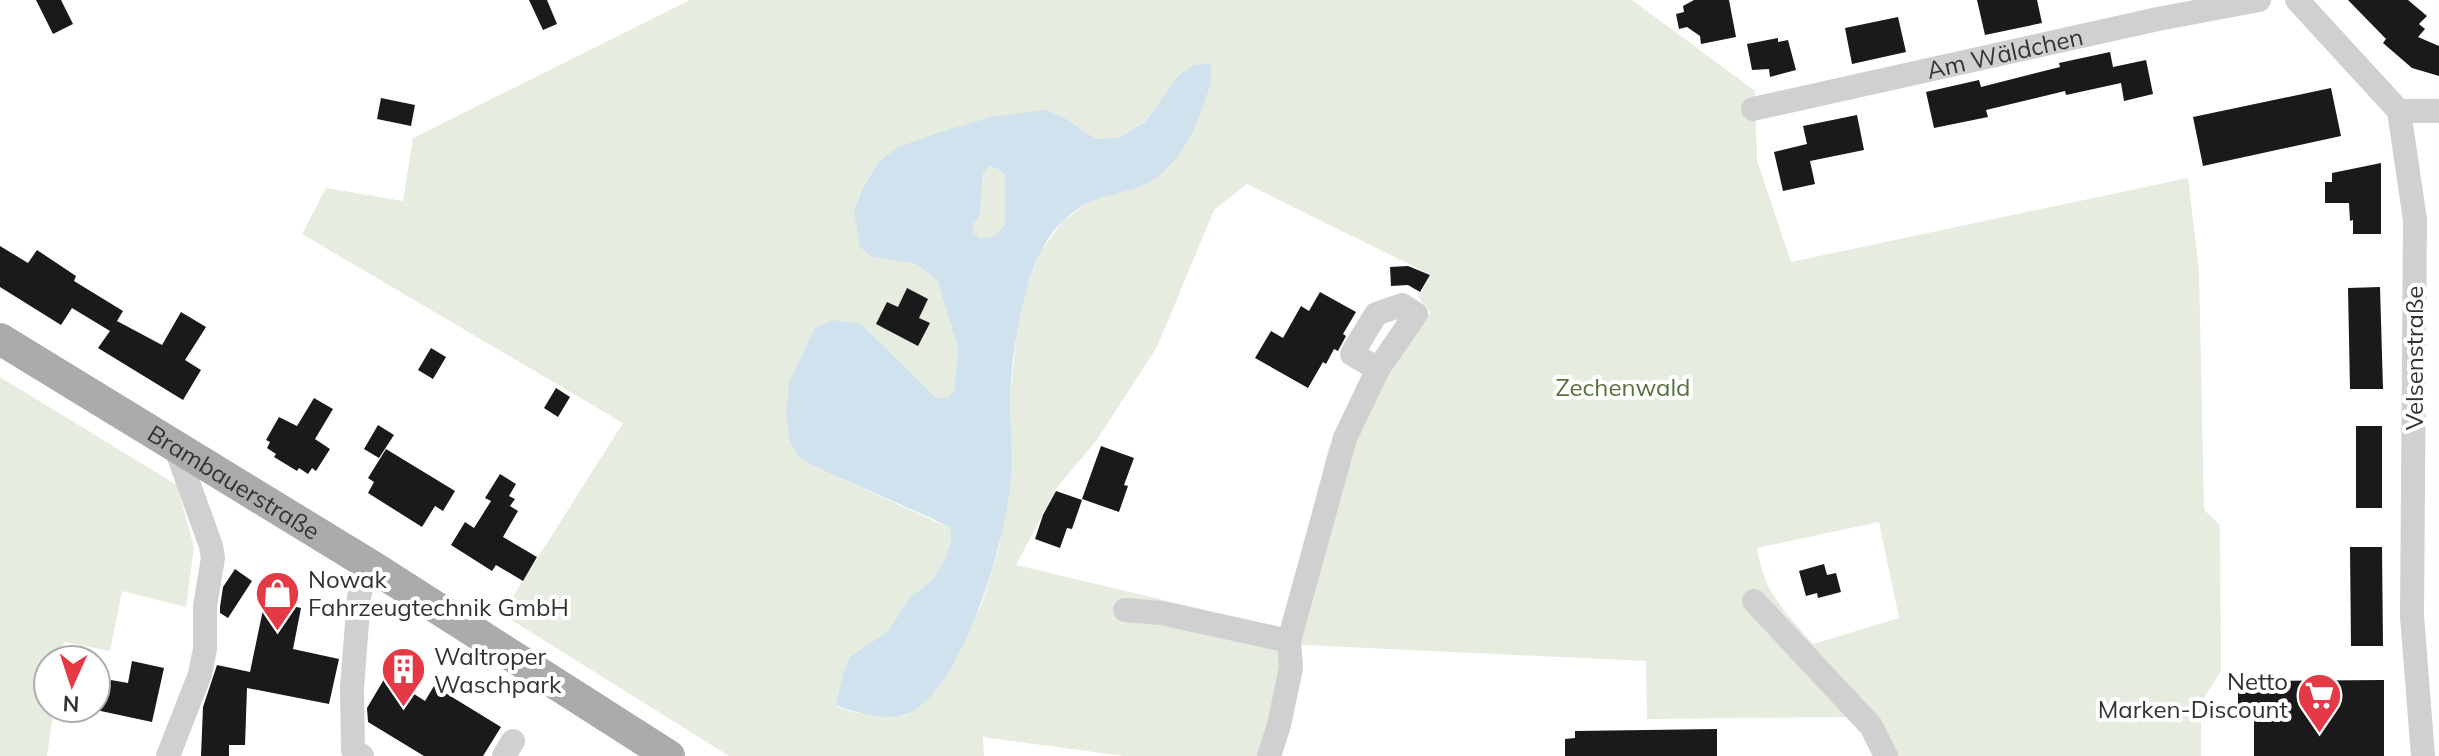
<svg xmlns="http://www.w3.org/2000/svg" width="2439" height="756" viewBox="0 0 2439 756" font-family="Mulish,sans-serif">
<style>
.green{fill:#e6ecdf;fill-rule:evenodd}
.water{fill:#cfe2ee;fill-rule:evenodd}
.building{fill:#1a1a1a}
.lines{fill:none;stroke-linecap:round;stroke-linejoin:round}
.minor{stroke:#d0d0d0;stroke-width:24}
.major{stroke:#ababab;stroke-width:32}
.labels{text-anchor:middle;dominant-baseline:central;stroke-width:8;stroke-linejoin:round;paint-order:stroke}
.street-label{font-size:24px;fill:#333;stroke:#fff}
.park-label{font-size:24px;fill:#56703f;stroke:#fff}
.poi-label{font-size:24px;fill:#333;stroke:#fff;text-anchor:start}
</style>
<rect width="100%" height="100%" fill="#fff"/>
<path class="green" d="M690 0H1632L1755 91 1757 161 1791 262 2188 178 2199 270 2204 510 2220 525 2221 671 2201 703V756H1877L1856 717 1647 719 1646 661 1283 644V669L1260 756H1124L983 737 984 756H729L502 614 623 423 302 234 326 188 403 201 413 138ZM1179 75 1142 186 1090 200 1062 222 1041 251 1027 286 1018 324 1010 395 1011 477 999 547 982 603 955 661 905 716 856 713 836 706 850 657 889 630 909 598 931 581 945 560 951 541 950 528 813 466 797 455 861 324 936 399 947 398 954 391 958 348 937 280 916 264 872 257 854 211 863 186 878 163 1062 116 1096 139 1120 137 1145 122ZM1247 184 1431 275 1418 297 1430 312 1384 377 1368 368 1328 450 1282 628 1016 565 1058 486 1096 441 1157 347 1214 210ZM1879 522 1899 618 1813 644C1784 611 1764 593 1757 548Z
M989 166 998 169 1005 175V225L996 235 980 239 973 232V225L980 214 983 173Z
M0 377 177 485 194 547 186 607 122 591 110 651 64 642 61 660H48V708H54L47 756H0Z"/>
<path class="water" d="M1210 63C1214 79 1207 94 1202 109 1193 137 1169 177 1139 187 1107 198 1090 195 1063 221 1038 245 1028 281 1021 313 1015 340 1011 370 1010 398 1010 424 1013 450 1011 477 1008 533 963 692 907 714 890 721 853 713 836 705L844 671 850 657 889 630 909 598 931 581 945 560 951 541 950 528 933 519 813 466 797 455 789 438 786 414 789 382 815 328 832 320 861 324 936 398H947L954 391 958 348 937 280 916 264 872 257 860 247 854 211 863 187 878 163 896 148 938 133 991 117 1044 110 1062 116 1096 139 1120 137 1145 122 1179 75 1194 65ZM989 166 998 169 1005 175V225L996 235 980 239 973 232V225L980 215 983 173Z"/>
<path class="building" d="M36 0H61L73 24 53 34Z
M529 0H547L557 24 543 30Z
M1694 0H1729L1736 37 1701 44 1700 36 1687 27 1679 29 1676 14 1684 12 1683 6Z
M1977 0H2037L2042 23 1985 35Z
M2348 0H2408L2427 16 2419 24 2425 29 2418 37 2439 46V76L2412 68 2383 43 2386 39Z
M1898 17 1906 52 1852 64 1845 28Z
M1778 38V42L1788 40 1796 70 1770 77 1769 69 1752 70 1747 44Z
M2110 52 2113 67 2146 60 2153 94 2124 101 2121 83 2066 95 2065 91 1986 110 1988 117 1934 128 1926 92 1979 80 1981 87 2060 67 2059 63Z
M2331 88 2341 136 2203 166 2193 117Z
M381 98 415 105 411 126 377 119Z
M1857 115 1864 150 1810 161 1815 184 1783 191 1774 152 1807 144 1803 126Z
M2381 163V234H2353V220L2350 221 2349 203H2325V182H2332V173Z
M0 246 28 263 37 250 76 276 74 281 123 311 117 321 162 345 181 312 206 327 185 360 201 370 183 400 98 348 110 331 72 308 61 325 0 287Z
M1408 266 1430 275 1420 292 1408 285 1391 286 1390 267Z
M2380 287 2383 389H2350L2348 288Z
M907 288 928 299 919 318 930 323 918 346 876 324 887 302 898 307Z
M1320 292 1356 312 1343 334 1346 336 1338 351 1334 349 1326 364 1323 362 1308 388 1255 358 1271 331 1283 338 1301 306 1309 311Z
M431 348 446 357 433 379 418 370Z
M556 388 570 397 558 417 544 408Z
M314 398 333 409 315 439 330 449 316 471 312 468 308 474 299 468 297 471 274 457 276 454 267 448 270 442 266 440 279 417 297 426Z
M378 425 394 435 379 458 364 449Z
M2356 426H2382V508H2356Z
M1101 446 1134 458 1124 485 1128 486 1119 512 1082 499Z
M386 449 455 491 443 511 435 506 422 527 368 493 374 482 368 478Z
M500 474 516 484 509 496 515 499 510 506 518 511 503 537 537 557 523 581 496 565 492 571 451 545 465 522 474 528 491 501 485 498Z
M1056 491 1082 500 1072 529 1067 528 1060 548 1035 539 1043 515Z
M2350 547H2382L2383 646H2351Z
M1824 564 1827 575 1836 573 1841 592 1818 598 1817 593 1806 596 1799 571Z
M235 569 252 581 228 618 220 613V607L223 587Z
M265 600 301 608 293 649 339 659 329 704 247 688 245 745H229V756H201L203 707 217 665 250 672Z
M132 661 164 668 152 722 96 710V687L108 690 111 680 128 683Z
M386 676 425 701 434 686 501 727 483 756H424L368 722 367 708Z
M2384 680V756H2254V712H2238V681Z
M1717 729V756H1565V739L1575 738V731Z"/>
<g class="lines">
<g class="minor">
<path d="M2297 0 2399 111 2415 220 2412 616 2423 756"/>
<path id="s1" d="M1753 109 2158 19 2259 0"/>
<path d="M2399 111H2439"/>
<path d="M1754 601 1871 726 1886 756"/>
<path d="M1125 610 1161 613 1289 641"/>
<path d="M168 756 200 674 205 649V606L213 558 211 546 175 446"/>
<path d="M362 756 353 750 352 688 359 597 362 585 373 567"/>
<path d="M504 756 513 741"/>
<path d="M1269 756 1279 725 1291 668 1289 641 1345 438 1378 369 1416 314 1402 305 1376 314 1352 354 1378 369"/>
</g>
<path class="major" id="s2" d="M0 339 373 567 669 756"/>
</g>
<defs>
<symbol id="shop-pin" viewBox="-11 -11 22 30"><path d="M0 17L-7.5 6A9.5 9.5 0 1 1 7.5 6Z" fill="#e63946" stroke="#fff"/><path d="M-5-2.5h2.3a2.7 3.5 0 0 1 5.4 0H5L5.5 6h-11ZM-1.5-2.5h3a1.5 2.3 0 0 0-3 0Z" fill="#fff"/></symbol>
<symbol id="building-pin" viewBox="-11 -11 22 30"><path d="M0 17L-7.5 6A9.5 9.5 0 1 1 7.5 6Z" fill="#e63946" stroke="#fff"/><path d="M-4-6H4V6H1V3H-1V6H-4ZM-2.5-4.3h1.7v1.8h-1.7ZM.8-4.3h1.7v1.8H.8ZM-2.5-1h1.7V.8h-1.7ZM.8-1h1.7V.8H.8Z" fill="#fff"/></symbol>
<symbol id="supermarket-pin" viewBox="-11 -11 22 30"><path d="M0 17L-7.5 6A9.5 9.5 0 1 1 7.5 6Z" fill="#e63946" stroke="#fff"/><path d="M-6-5.5h2.5l.6 2H6L4.5 2H-2.5L-4.4-4H-6ZM-1.5 3.2a1.3 1.3 0 1 0 .1 0ZM3 3.2a1.3 1.3 0 1 0 .1 0Z" fill="#fff"/></symbol>
</defs>
<g fill-rule="evenodd">
<use href="#shop-pin" x="252" y="568" width="51" height="69"/>
<use href="#building-pin" x="378" y="644" width="51" height="69"/>
<use href="#supermarket-pin" x="2294" y="670" width="51" height="69"/>
</g>
<g class="labels">
<g class="street-label">
<text stroke="none"><textPath href="#s1" startOffset="258">Am Wäldchen</textPath></text>
<text transform="translate(2414 358) rotate(-90)">Velsenstraße</text>
<text stroke="none"><textPath href="#s2" startOffset="274">Brambauerstraße</textPath></text>
</g>
<g class="park-label">
<text x="1623" y="387">Zechenwald</text>
</g>
<g class="poi-label">
<text x="308" y="579">Nowak<tspan x="308" dy="28">Fahrzeugtechnik GmbH</tspan></text>
<text x="434" y="656">Waltroper<tspan x="434" dy="28">Waschpark</tspan></text>
<text x="2288" y="681" text-anchor="end">Netto<tspan x="2288" dy="28">Marken-Discount</tspan></text>
</g>
</g>
<g transform="translate(72 684) rotate(183)"><circle r="38" fill="#ffffff" stroke="#adadad" stroke-width="2"/>
<path d="M0-6L14 30L0 20L-14 30Z" fill="#e63946"/>
<text y="-12" font-size="22" font-weight="bold" text-anchor="middle" fill="#333333">N</text>
</g>
</svg>
